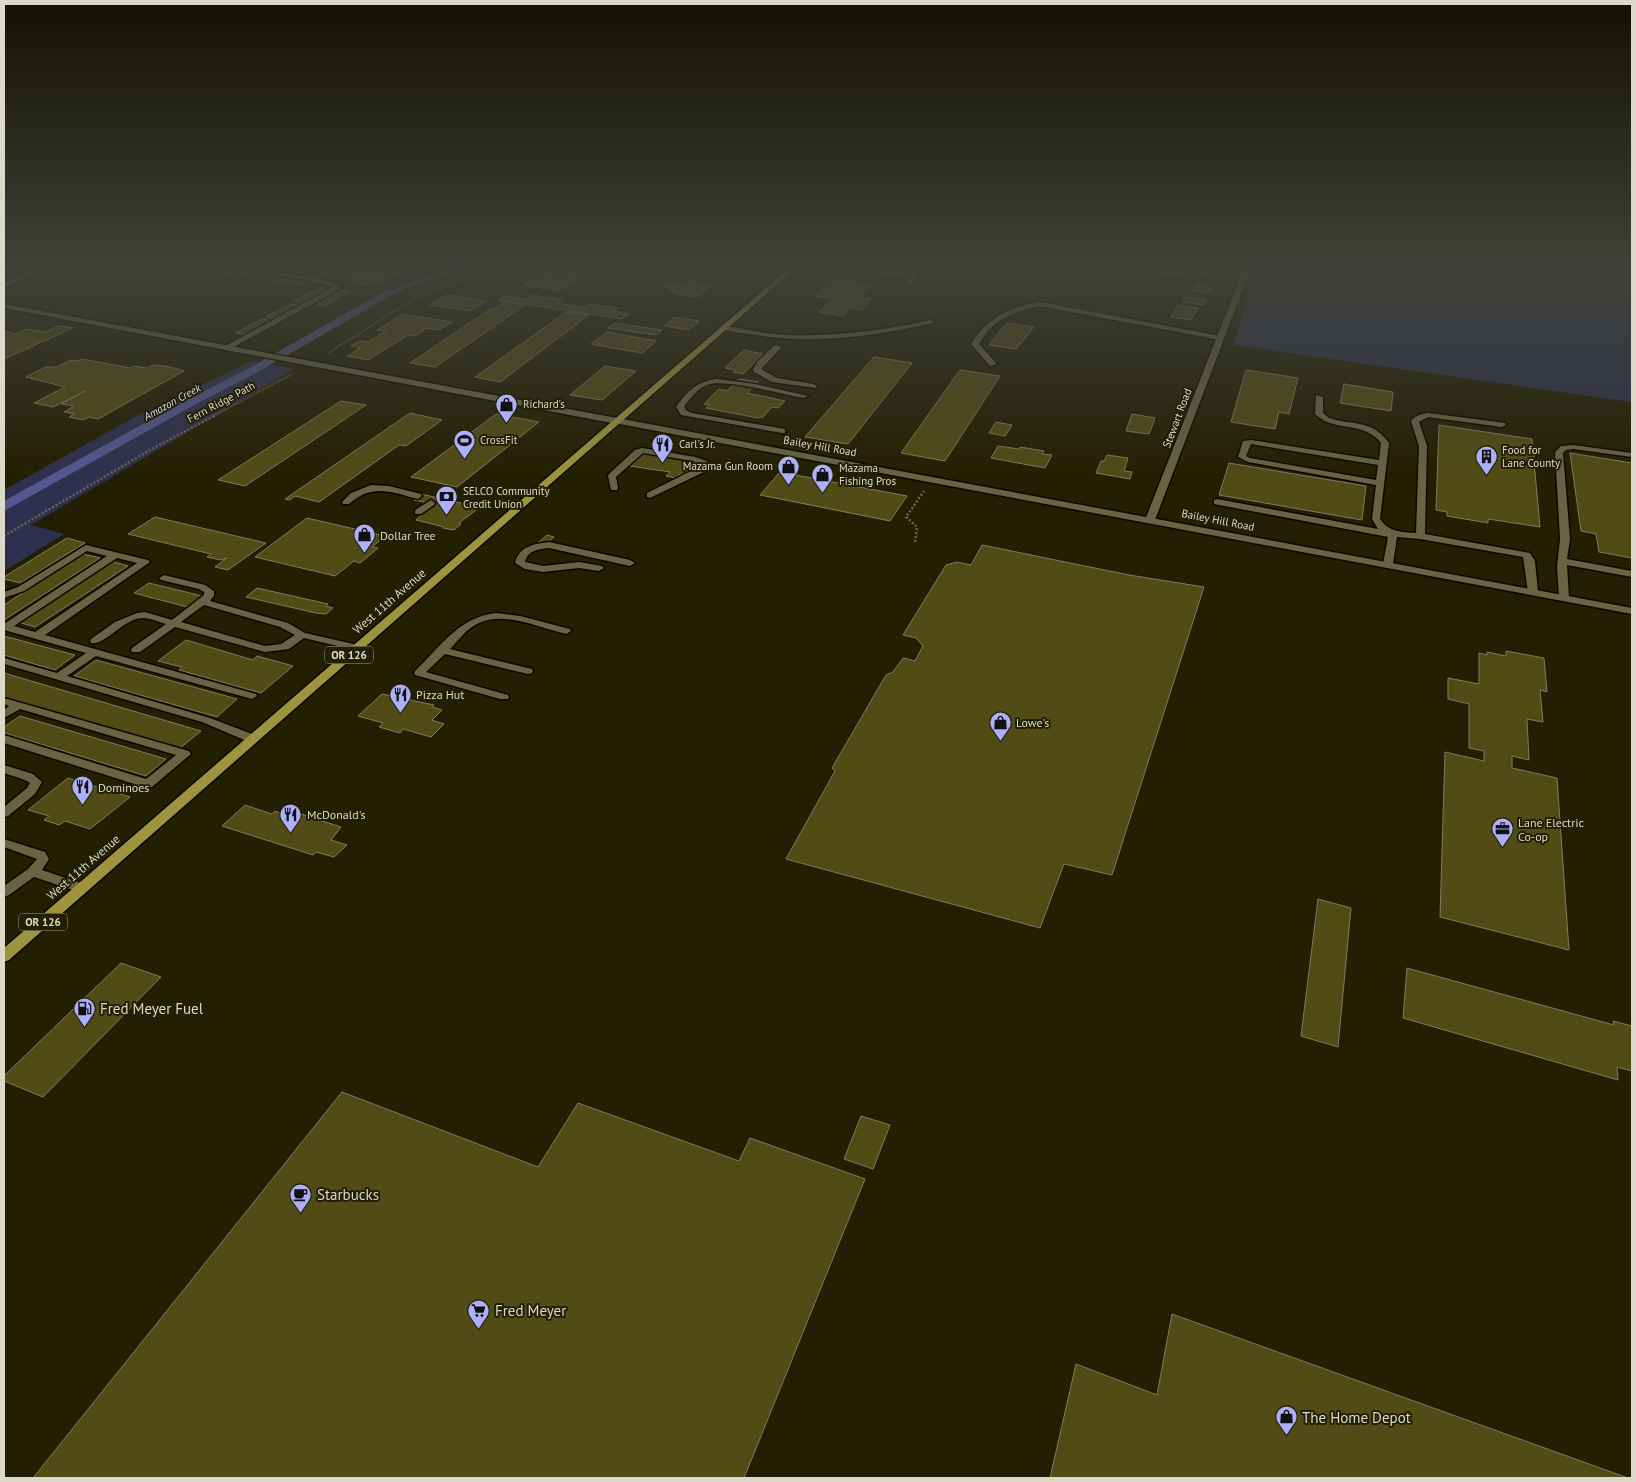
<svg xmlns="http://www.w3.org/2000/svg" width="1636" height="1482" viewBox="0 0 1636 1482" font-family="'PT Sans',sans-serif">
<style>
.green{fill:#2f304f}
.water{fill:#55568f}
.building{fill:#514b16;stroke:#807c5c}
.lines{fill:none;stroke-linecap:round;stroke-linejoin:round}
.service-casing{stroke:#0c0800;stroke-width:3}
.minor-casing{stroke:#0c0800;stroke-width:3}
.tertiary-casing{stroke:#0c0800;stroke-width:3}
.secondary-casing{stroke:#0c0800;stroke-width:3}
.primary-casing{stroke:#0c0800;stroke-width:3}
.path-far1{stroke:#6b684f;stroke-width:2;stroke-dasharray:1 1;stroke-linecap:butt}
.path{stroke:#6b684f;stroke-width:2.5;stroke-dasharray:2 2;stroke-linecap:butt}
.service{fill:#676343;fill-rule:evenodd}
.minor{fill:#676343;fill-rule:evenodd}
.tertiary{fill:#676343;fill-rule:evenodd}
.secondary{fill:#676343;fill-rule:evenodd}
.primary{fill:#9e943f;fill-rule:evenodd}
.labels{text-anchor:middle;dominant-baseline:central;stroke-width:4;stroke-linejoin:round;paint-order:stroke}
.far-water-label{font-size:11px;font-style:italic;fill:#d6d9fc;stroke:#231f02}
.far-street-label{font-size:11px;fill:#dbdac8;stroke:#231f02}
.far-poi-label{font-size:11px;fill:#dbdac8;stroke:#231f02;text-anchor:start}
.shield{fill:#231f02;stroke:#a4a28d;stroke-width:1}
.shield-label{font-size:11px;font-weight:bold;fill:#dbdac8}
.poi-label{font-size:12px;fill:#dbdac8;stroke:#231f02;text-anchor:start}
.street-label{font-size:12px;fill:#dbdac8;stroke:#231f02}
.near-poi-label{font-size:15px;fill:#dbdac8;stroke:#231f02;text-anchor:start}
</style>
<rect width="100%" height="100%" fill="#231f02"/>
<path class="green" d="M1257 268H1632V402L1233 345Z
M252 361 294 369 31 525 64 534 4 571V490L140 414Z"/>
<path class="water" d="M452 268H468L414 285 392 295 263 369 187 409 4 511V501L170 409 253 366 381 293Z"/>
<path class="building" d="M205 268H233L241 270 232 274 203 269Z
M371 268H414L366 286 344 278Z
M843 268H921L919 270 905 268 903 272H906L900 276Z
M1163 268H1184L1182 275 1161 273Z
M1192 268H1212L1209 274 1190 272Z
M246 270 276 275 267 279 237 275Z
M542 273 562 277 567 274 581 276 559 291 524 285Z
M278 275 308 280 300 285 270 280Z
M832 279 872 285 859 298 870 299 861 310 850 308 843 316 819 312 833 299 815 296Z
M669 282 682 284 678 287H683L690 282 712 285 697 297 676 294 678 292H669L673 288 670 289 662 286Z
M1196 284 1208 286 1207 289H1212L1210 293 1193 291Z
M318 289 328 290 305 303 294 301Z
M343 290 351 291 325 306 317 305Z
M447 295 486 301 470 311 430 305Z
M532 295 561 300 556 303 584 307 589 304 618 308 614 311 629 314 621 319 498 300 504 296 527 299Z
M1185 297 1207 300 1204 305 1183 302Z
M505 302 525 305 435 367 410 363 492 308H496Z
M290 304 301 305 277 319 266 317Z
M1178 305 1198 308 1191 320 1171 317Z
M566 312 589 315 500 382 475 377Z
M403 314 452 322 439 330 427 328 415 336 408 335 368 360 347 356 360 348 351 346 360 341 368 342 386 331 377 330Z
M675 317 699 321 689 330 664 326Z
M262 319 272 321 247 335 236 333Z
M614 323 662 330 656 335 608 328Z
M1007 323 1034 327 1016 349 989 345Z
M59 326 73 328 4 359V331L16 334 27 329 45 332Z
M607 332 656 341 642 353 591 344Z
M744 350 763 354 743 374 733 372 735 370 725 368Z
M874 357 912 363 848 444 805 437Z
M82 359 130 368 134 366 147 368 153 365 166 366 184 371 98 419 89 417 83 420 69 417 75 414 64 412 74 406 61 404 85 391 53 407 34 403 65 387 26 377 46 367H57L71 360 77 361Z
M605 366 636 371 602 400 570 395Z
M960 370 1000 376 945 461 901 453Z
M1246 370 1298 378 1289 414 1279 412 1275 429 1231 422Z
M739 379 758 382 747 393 785 401 778 408 772 407 763 417 758 418 706 408 710 405 704 404 719 389 727 391Z
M1344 384 1393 392 1391 411 1340 403Z
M341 401 366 405 245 486 218 480Z
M410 413 442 420 406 446 399 445 319 502 295 496 290 500 285 499Z
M496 414 539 422 457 487 411 477Z
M1132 414 1155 418 1149 434 1126 431Z
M996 422 1012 425 1005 436 989 433Z
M1439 425 1532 439 1540 527 1488 519V523L1447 516V512L1436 510Z
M998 446 1019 449 1020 447 1044 451 1042 454 1052 455 1045 468 991 458Z
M643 453H653L696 460 684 475 680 474 676 478 666 476 670 472 630 466Z
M1570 453 1632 463V558L1599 552 1596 534 1581 531Z
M1107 455 1128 458 1124 471 1132 472 1130 479 1096 473 1101 461H1104Z
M1229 463 1366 486 1362 520 1219 495Z
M780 472 907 496 890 521 760 495Z
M421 494 447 500 480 507 459 523 461 524 454 530 443 528 444 527 416 520 433 504 414 500Z
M155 517 266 543 228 570 215 567 227 558 221 560 207 557 211 554 128 534Z
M307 518 385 536 372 547 378 548 360 563 354 561 335 576 255 557Z
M547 535 554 537 547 543 539 542Z
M67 538 85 543 20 583 4 579V577Z
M982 545 1129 575 1204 587 1112 875 1064 864 1040 928 786 859 835 771 832 768 886 675 893 672 903 658 915 661 923 646 916 638 903 635 946 565 957 562 971 565Z
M83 554 100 558 4 620V605Z
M111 561 128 566 35 627 18 622Z
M149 583 202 596 187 607 134 593Z
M257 588 328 604 326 606 333 608 326 614 316 613 246 597Z
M4 636 75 655 55 670 4 655Z
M186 640 253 660 257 656 293 666 261 693 179 670 182 667 158 661Z
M1506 651 1544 658 1547 692 1540 690 1543 722 1527 719 1529 760 1512 756V768L1557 778 1569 950 1440 917 1445 752 1484 761V751L1469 748V704L1448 699V678L1479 684V653L1487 655V652L1506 656Z
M96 660 237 699 217 717 74 676Z
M4 673 201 731 179 749 4 697Z
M382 694 434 705 432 707 442 710 432 720 444 724 431 737 403 729 400 733 379 727 383 723 358 716Z
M20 716 166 759 146 776 4 733V727Z
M68 778 130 797 90 829 65 821 59 825 44 820 49 816 28 810Z
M245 805 272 814 275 811 297 819 301 814 341 827 331 840 347 845 334 857 316 852 313 855 222 826Z
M1318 899 1351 908 1338 1047 1301 1036Z
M121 963 161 977 43 1097 4 1081V1076Z
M1407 968 1614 1025 1613 1021 1632 1026V1071L1617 1067 1618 1080 1403 1018Z
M342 1092 538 1167 578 1103 739 1161 750 1138 865 1179 744 1478H33Z
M861 1116 890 1125 873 1169 844 1159Z
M1172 1314 1628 1478H1050L1076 1364 1157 1395Z"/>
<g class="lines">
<defs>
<path id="service" d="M247 268 313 277 337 268H347L319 279 339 285 338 290 230 349H227V345L333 287 312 281 250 271Z
M913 269 918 270 911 285H907Z
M1040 302 1220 336 1224 338 1220 340 1040 306C1014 311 992 320 979 344L997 364 990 366 971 344C987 317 1010 307 1040 302Z
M931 320 934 322 933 323C873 337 810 345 749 334 740 333 729 332 723 328L726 326C746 329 766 334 787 335 835 337 884 330 931 320Z
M775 345 782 347 761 369 777 378 813 384 817 386 816 388 772 382 754 372 753 370 757 362Z
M717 379 755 384 808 396 804 398C782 394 730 380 710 384 700 386 690 398 684 407L687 411 692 413 785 429V433H782L681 415 676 407C686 392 699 380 717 379Z
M1316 395 1323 397V413L1329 418C1354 426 1372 419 1389 443L1380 519C1389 532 1401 532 1416 533L1419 446 1411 421C1416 415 1421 414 1428 413L1505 423 1506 425 1502 427 1428 417 1419 422 1427 446 1425 534 1530 553 1535 561 1538 592 1536 594 1533 595 1528 592 1523 557 1420 539 1397 537 1393 564 1388 567 1383 564 1388 537 1214 504V500L1217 499 1378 529 1372 519 1376 485 1248 462 1238 457 1243 441 1251 440 1379 460 1381 443C1364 420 1334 433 1315 414ZM1251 444 1378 465 1376 480 1250 458 1246 456Z
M1573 445 1632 453V457L1573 449 1566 450 1563 453 1570 539 1567 559 1632 571V577L1567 565 1569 598 1564 601 1559 598 1557 566 1560 539 1555 452 1561 446Z
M642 448 695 457 707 461 709 467 704 472 650 498 647 497V493L701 466 693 461 643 453 616 477 618 488 617 490H611L608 476 609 474 635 450Z
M371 485 389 486 421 494 422 496 418 499C391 492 372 483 349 504H343L342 502 351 493Z
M431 500 435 503 434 505 421 514H415V510Z
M549 542 630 560 635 563 630 566 549 548C539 549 528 550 525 562L543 566 579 562 602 566 604 568 599 571 579 568 543 572 525 569 515 563C519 546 534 544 549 542Z
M86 545 148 560 150 562 45 635 256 694 257 696 252 699 96 656 67 676 210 718 257 736 259 739 257 742H249L202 722 4 664V658L57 673 86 653 4 630V624L107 556 87 551 24 591 4 598V592L18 587ZM117 558 137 563 35 632 14 626Z
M164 575 205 585 214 591V596L210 601 288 623 305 633 362 646 363 648 358 651 304 638 289 649 265 652 175 627 140 652H132L131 650 132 648 166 624C159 622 150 618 143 618 124 618 105 646 91 643L90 641 91 639 115 622 137 613 145 612 172 620 204 595V592L199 589 161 580 159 578ZM204 605 280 627 295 635 281 644 265 646 181 622Z
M496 613 520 616 570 629 571 631 566 634C540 628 505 611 479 623 467 628 459 640 450 649L532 669 533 671 532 673 528 674 445 654 426 672 508 695 509 697 508 699H500L415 675 414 673 415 671C441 646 459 617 496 613Z
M4 698 189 751 191 754 152 787H144L4 743V735L146 779 176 755 20 709 4 718V710L9 706 4 704Z
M4 765 33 774 42 782 35 794 8 816 4 817V807L27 788 30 783 25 780 4 773Z
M4 839 45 852 49 859 42 870 87 885 88 888 87 891 82 893 34 877 9 895 4 897V886L28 869 37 859 4 847Z"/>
<path id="minor" d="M1244 268H1251L1155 520 1150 523 1146 522 1145 520Z"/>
<path id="tertiary" d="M39 268H48L4 288V283Z
M617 418 1632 608V614L614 423 613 421Z"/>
<path id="secondary" d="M4 304 617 418 621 421 617 424 4 308Z"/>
<path id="primary" d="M789 268H796L9 960 4 962V948Z"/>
</defs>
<use href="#service" class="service-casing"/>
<use href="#minor" class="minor-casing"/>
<use href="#tertiary" class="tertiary-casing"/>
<use href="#secondary" class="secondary-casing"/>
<use href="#primary" class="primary-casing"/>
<path class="path-far1" d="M328 353 425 292 503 268
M212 417 292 374"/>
<path class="path" d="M4 536 148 451 214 416
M915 542 917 527 906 517 924 491"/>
<use href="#service" class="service"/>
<use href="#minor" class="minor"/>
<use href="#tertiary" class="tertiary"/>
<use href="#secondary" class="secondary"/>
<use href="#primary" class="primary"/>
</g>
<linearGradient id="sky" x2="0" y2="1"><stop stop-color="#131101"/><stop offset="0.56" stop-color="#3f4239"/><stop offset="1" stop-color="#3f4239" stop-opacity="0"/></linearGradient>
<rect width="1636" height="476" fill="url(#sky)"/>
<defs>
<symbol id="shop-pin" viewBox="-11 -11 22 30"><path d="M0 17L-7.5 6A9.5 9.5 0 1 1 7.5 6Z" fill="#acaffb" stroke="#231f02"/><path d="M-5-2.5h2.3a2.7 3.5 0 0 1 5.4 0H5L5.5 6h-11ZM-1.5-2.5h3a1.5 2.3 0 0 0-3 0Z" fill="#111"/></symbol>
<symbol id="stadium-pin" viewBox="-11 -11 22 30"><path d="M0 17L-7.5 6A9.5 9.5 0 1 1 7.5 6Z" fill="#acaffb" stroke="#231f02"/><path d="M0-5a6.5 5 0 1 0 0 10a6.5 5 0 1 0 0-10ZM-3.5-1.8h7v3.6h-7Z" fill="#111"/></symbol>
<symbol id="restaurant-pin" viewBox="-11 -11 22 30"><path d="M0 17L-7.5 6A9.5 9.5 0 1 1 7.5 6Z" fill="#acaffb" stroke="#231f02"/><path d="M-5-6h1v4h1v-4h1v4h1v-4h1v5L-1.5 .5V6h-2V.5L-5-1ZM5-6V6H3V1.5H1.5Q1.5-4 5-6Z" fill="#111"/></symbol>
<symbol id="building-pin" viewBox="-11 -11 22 30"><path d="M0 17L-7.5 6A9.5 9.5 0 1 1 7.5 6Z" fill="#acaffb" stroke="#231f02"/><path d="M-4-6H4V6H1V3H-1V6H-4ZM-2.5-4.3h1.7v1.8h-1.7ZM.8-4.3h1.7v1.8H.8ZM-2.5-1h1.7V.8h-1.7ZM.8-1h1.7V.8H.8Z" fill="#111"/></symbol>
<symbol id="bank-pin" viewBox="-11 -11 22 30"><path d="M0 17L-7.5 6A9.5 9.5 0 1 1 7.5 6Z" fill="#acaffb" stroke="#231f02"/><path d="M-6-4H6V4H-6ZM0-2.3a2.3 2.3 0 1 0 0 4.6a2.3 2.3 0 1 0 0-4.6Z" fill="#111"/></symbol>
<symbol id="office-pin" viewBox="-11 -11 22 30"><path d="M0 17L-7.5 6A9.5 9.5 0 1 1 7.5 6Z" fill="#acaffb" stroke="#231f02"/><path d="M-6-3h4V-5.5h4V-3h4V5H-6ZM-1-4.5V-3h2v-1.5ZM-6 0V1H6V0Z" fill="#111"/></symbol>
<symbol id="fuel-pin" viewBox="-11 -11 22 30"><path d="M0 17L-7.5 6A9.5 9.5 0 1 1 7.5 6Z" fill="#acaffb" stroke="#231f02"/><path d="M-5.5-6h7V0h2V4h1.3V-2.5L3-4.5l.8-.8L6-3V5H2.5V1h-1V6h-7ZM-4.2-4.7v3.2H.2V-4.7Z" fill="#111"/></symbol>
<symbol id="cafe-pin" viewBox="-11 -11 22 30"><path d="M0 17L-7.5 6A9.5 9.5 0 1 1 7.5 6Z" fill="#acaffb" stroke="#231f02"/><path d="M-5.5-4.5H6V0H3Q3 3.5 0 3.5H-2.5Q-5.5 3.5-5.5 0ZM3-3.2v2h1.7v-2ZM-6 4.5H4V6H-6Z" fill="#111"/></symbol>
<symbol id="supermarket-pin" viewBox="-11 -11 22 30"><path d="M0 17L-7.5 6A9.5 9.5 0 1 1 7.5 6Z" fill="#acaffb" stroke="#231f02"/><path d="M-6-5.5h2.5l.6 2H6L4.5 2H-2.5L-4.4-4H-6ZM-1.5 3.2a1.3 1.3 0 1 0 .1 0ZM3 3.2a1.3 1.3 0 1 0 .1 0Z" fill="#111"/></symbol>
</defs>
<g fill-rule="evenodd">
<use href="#shop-pin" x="494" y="392" width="25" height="34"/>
<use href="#stadium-pin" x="452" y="428" width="25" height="34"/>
<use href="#restaurant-pin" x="650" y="432" width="25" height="34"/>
<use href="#building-pin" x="1474" y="444" width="25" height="34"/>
<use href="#shop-pin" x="776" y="454" width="25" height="34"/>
<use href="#shop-pin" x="810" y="462" width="25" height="34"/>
<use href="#bank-pin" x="434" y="484" width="25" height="34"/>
<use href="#shop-pin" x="352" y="522" width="25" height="34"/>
<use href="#restaurant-pin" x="388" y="682" width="25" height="34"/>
<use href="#shop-pin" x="988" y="710" width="25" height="34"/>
<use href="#restaurant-pin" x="70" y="774" width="25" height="34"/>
<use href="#restaurant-pin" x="278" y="802" width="25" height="34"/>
<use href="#office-pin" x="1490" y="816" width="25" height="34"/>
<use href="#fuel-pin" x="72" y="996" width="25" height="34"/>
<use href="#cafe-pin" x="288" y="1182" width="25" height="34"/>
<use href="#supermarket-pin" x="466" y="1298" width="25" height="34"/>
<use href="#shop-pin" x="1274" y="1404" width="25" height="34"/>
</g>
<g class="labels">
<g class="far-water-label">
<text transform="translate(172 402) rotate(-29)">Amazon Creek</text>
</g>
<g class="far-street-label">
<text transform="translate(221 402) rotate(-28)">Fern Ridge Path</text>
<text transform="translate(1177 418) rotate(-69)">Stewart Road</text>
<text transform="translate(820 446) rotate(10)">Bailey Hill Road</text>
<text transform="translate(1218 520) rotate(11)">Bailey Hill Road</text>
</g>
<g class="far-poi-label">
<text x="523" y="404">Richard's</text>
<text x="480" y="440">CrossFit</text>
<text x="679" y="444">Carl's Jr.</text>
<text x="1502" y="450">Food for<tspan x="1502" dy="13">Lane County</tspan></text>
<text x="773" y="466" text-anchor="end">Mazama Gun Room</text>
<text x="839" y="468">Mazama<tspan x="839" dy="13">Fishing Pros</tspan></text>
<text x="463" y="491">SELCO Community<tspan x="463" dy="13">Credit Union</tspan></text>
</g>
<g class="shield">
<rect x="325" y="646.5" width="48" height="17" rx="4"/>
<rect x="19" y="913.5" width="48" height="17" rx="4"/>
</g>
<g class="shield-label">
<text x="349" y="655">OR 126</text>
<text x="43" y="922">OR 126</text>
</g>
<g class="poi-label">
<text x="380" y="535">Dollar Tree</text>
<text x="416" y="694">Pizza Hut</text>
<text x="1016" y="722">Lowe's</text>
<text x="98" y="787">Dominoes</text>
<text x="307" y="814">McDonald's</text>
<text x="1518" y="822">Lane Electric<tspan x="1518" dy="14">Co-op</tspan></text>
</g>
<g class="street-label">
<text transform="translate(389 601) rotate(-41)">West 11th Avenue</text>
<text transform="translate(83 867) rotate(-41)">West 11th Avenue</text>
</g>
<g class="near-poi-label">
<text x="100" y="1008">Fred Meyer Fuel</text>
<text x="317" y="1194">Starbucks</text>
<text x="495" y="1310">Fred Meyer</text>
<text x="1302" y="1417">The Home Depot</text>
</g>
</g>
<rect width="1636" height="1482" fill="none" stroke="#dbdac8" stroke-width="10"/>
</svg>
